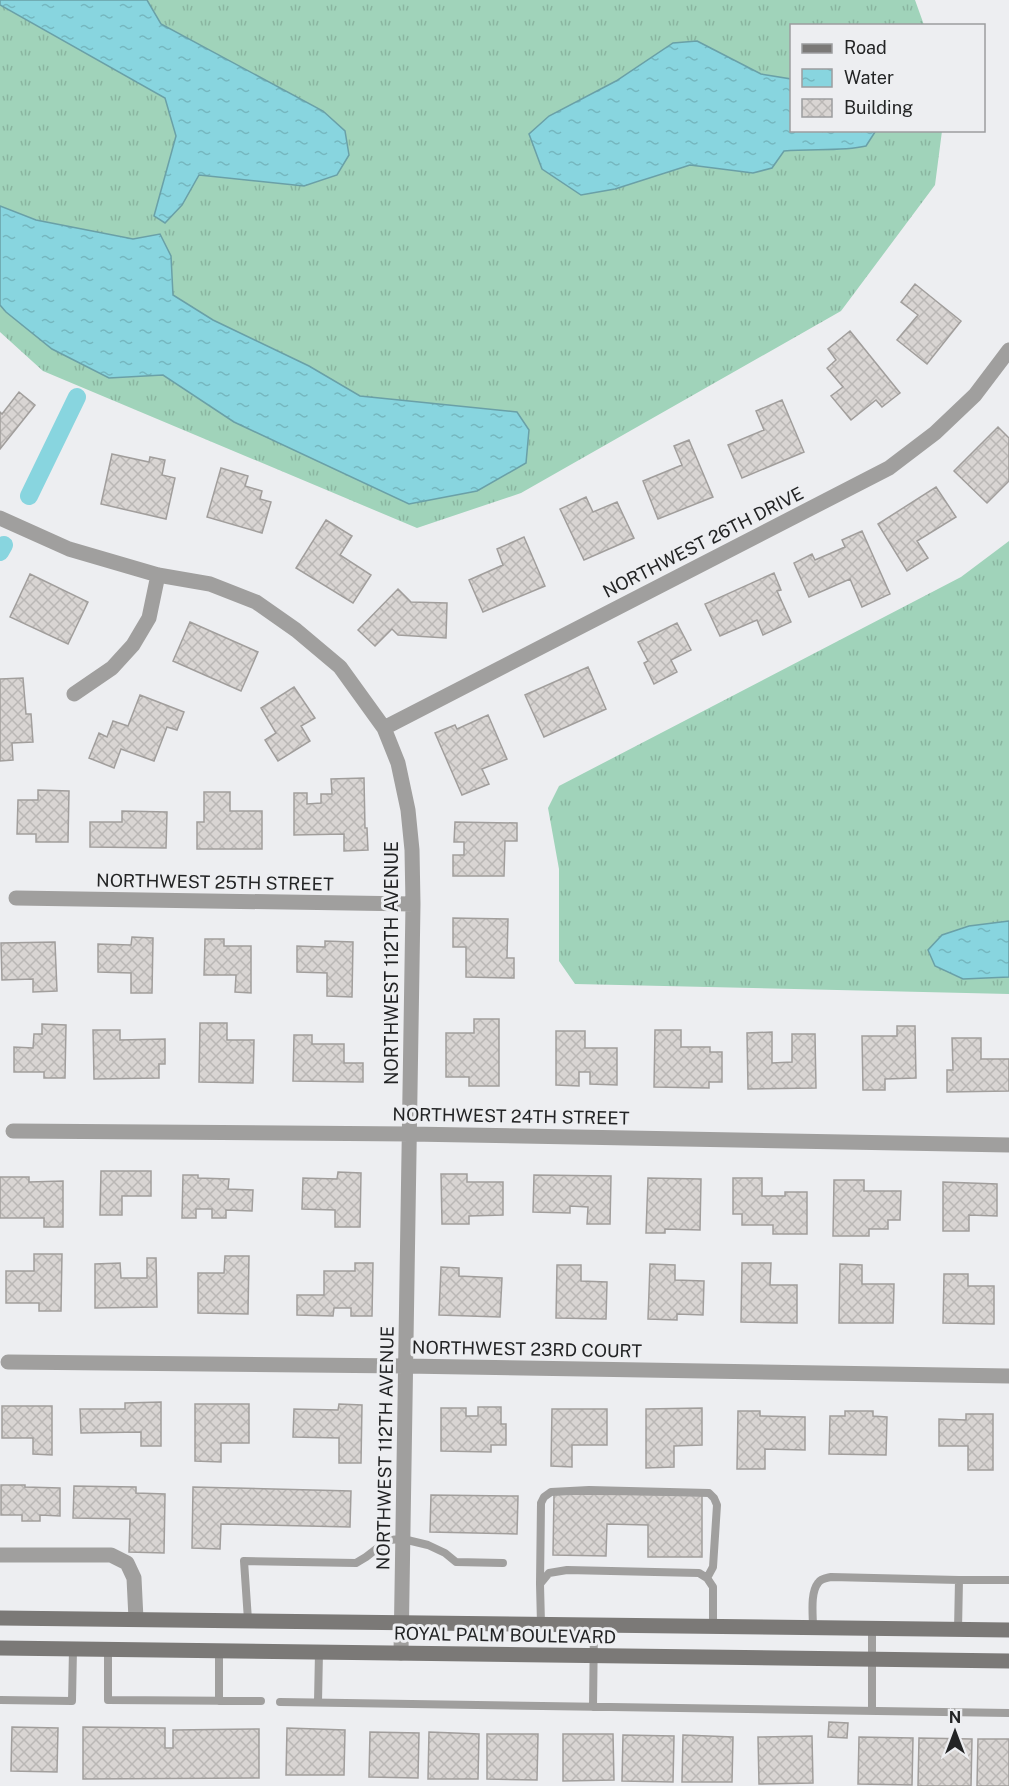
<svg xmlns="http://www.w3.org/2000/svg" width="1009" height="1786" viewBox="0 0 1009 1786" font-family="'Public Sans',sans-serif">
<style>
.grass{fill:url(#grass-tufts)}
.water{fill:url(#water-ripples);stroke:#6aa0a7;stroke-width:1.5}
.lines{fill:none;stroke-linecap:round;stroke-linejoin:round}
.canal{stroke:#88d5df;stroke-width:18}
.building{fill:url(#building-cross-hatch);stroke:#a19e9c;stroke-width:1.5}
.lane{stroke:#a09f9e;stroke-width:8}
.street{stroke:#a09f9e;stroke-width:15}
.secondary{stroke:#7b7977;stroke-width:15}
.labels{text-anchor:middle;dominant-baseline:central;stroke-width:6;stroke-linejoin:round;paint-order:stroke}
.street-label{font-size:18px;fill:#232425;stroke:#edeef1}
</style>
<defs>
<pattern id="grass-tufts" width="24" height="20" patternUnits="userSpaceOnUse" patternTransform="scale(1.5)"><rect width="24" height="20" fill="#a0d3ba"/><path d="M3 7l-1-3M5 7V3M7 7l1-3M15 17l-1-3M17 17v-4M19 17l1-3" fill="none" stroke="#8ab5a0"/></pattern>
<pattern id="water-ripples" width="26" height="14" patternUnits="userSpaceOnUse" patternTransform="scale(1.5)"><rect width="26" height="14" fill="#88d5df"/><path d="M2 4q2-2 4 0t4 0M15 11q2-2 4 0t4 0" fill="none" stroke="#75b7bf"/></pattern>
<pattern id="building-cross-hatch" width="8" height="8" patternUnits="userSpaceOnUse" patternTransform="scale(1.5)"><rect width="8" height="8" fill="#d9d5d3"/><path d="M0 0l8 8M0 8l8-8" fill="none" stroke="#bab7b5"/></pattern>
</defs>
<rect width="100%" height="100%" fill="#edeef1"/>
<path class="grass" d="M0 0H915L924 25 792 26V130L942 131 935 185 841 311 521 493 417 528 43 371 0 332Z
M1009 541V994L575 984 559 961V869L548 808 559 786 961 577Z"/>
<path class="water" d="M0 0H147L161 24 323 111 345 131 349 155 337 175 304 186 199 175 182 205 165 223 154 216 176 136 165 98 0 5Z
M697 41 761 74 791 79 792 130 875 131V132L866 146C840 152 811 148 784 151L772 168 753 173 690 165 615 189 581 195 542 169 529 134 549 116 616 81 673 43Z
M0 206 36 220 133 239 160 234 171 256 173 295 213 320 309 366 360 396 517 412 529 430 526 463 477 491 409 504 234 422 163 375 109 378 52 349 6 312 0 305Z
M1009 921V977L963 979 935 966 928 950 942 935 969 926Z"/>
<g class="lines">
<path class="canal" d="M29 496 77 397
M0 552 4 545"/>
</g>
<path class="building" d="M915 284 961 321 927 364 897 340 918 315 901 302Z
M850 331 900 393 882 407 876 400 851 420 831 396 843 387 827 368 836 360 828 349Z
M19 392 35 405 0 449V412L2 414Z
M782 400 804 452 742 478 728 445 764 430 756 411Z
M998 427 1009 438V481L987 503 954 471Z
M689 440 713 497 658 519 643 481 682 465 674 446Z
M112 454 149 462 150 457 165 460 162 475 175 478 166 519 101 504Z
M221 468 248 476 245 486 262 491 260 499 271 502 262 533 207 517Z
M936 487 956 517 917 541 928 558 907 571 878 524Z
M586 497 593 512 617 502 634 538 584 560 560 509Z
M326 520 352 536 340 555 371 575 353 603 296 568Z
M862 531 890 594 862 607 850 579 809 597 794 563 812 554 815 560 845 547 842 540Z
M524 537 545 586 483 612 469 580 503 565 497 549Z
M774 573 781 590 777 591 791 622 763 635 757 620 720 636 705 604Z
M30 574 88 602 68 644 10 617Z
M398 589 411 602 447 603 446 638 398 635 392 629 375 646 358 630Z
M190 622 258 652 241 691 173 661Z
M677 623 691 650 671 660 677 672 654 684 644 663 648 661 638 642Z
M588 667 606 709 544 737 525 695Z
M23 678 26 714H31L33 742 12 743 13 760 0 761V679Z
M294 687 315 718 301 726 310 741 278 761 265 740 276 733 261 708Z
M140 695 184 712 177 730 167 727 154 761 121 749 114 768 89 758 99 733 107 737 113 721 128 726Z
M488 715 507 759 482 769 489 784 462 795 435 733 455 725 457 729Z
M364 778 365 828H367L368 850 344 851V834L294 835V793H307V804L321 803V794H332L331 779Z
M38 790 69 791 68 842H36V834H17L18 800H38Z
M204 792H230V811H262V849H197V822H204Z
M122 811 167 812 166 848 90 847V822H122Z
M455 822 517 823V841H505L504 876H453V855H464V842H454Z
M453 918 508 919 507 958H514V978L466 977V947H453Z
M132 937 153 938 152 993H131V973L98 972V944L131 945Z
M205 939H224V946H251V993L235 992 236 975H204Z
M325 941 353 942 352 997 327 996V973L297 972V946L325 947Z
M55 942 57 991 33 992V979L2 980 1 943Z
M474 1019H499V1086H469V1077H446V1033H474Z
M200 1023H227V1040H254L253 1083 199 1082Z
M42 1024 66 1025 65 1078H44V1072H14V1047L33 1048 34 1034H42Z
M897 1026H915L916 1078 885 1079V1090H863L862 1036H897Z
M93 1030H120V1040L165 1039V1064H159V1078L94 1079Z
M655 1030H681V1047H710V1052H722V1082H709V1088L654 1087Z
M556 1031H585V1048H617V1085L590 1084V1072H579V1086L556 1085Z
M772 1032V1063L792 1062V1034H815L816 1088 748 1089 747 1033Z
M294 1035H312V1044H344V1063H363V1082L293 1081Z
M952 1038H981V1059H1009V1091L947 1092V1070H953Z
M101 1171H151V1196H122V1215H100Z
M338 1172 361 1173 360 1227H335V1210L302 1209 303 1178 337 1179Z
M441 1174H467V1182H503V1215L469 1216V1224H442Z
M183 1175H198V1178L229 1179 228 1189 253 1190 252 1211 226 1210V1218H212V1209H196V1218H182Z
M534 1175 611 1176 610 1224H587L588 1207 570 1206V1213L533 1212Z
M0 1177H29V1182L63 1181V1227H44V1218H0Z
M648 1178 701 1179 700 1230 665 1229V1233H646Z
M733 1178H762V1196H785V1192H807V1234H773V1225H742V1214H733Z
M834 1180H864V1191H901L900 1220H888V1229H869V1236H833Z
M943 1182 997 1184V1216L969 1215V1231H943Z
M34 1254H62L61 1311H39V1303H6V1271H34Z
M225 1256H249L248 1314 198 1313V1273H224Z
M147 1258H156L157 1307 95 1308V1264L120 1263 121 1278H147Z
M355 1263H373L372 1316H351V1308H334L333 1316 297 1315V1295H324V1271H355Z
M742 1263H771L770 1285H797V1323L741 1322Z
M650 1264 675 1265V1280L704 1281 703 1315 677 1314V1320L648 1319Z
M840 1264 862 1265V1284H894L893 1323H839Z
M557 1265H581V1281L607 1282 606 1319 556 1318Z
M441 1267 459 1268V1276L502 1278 500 1317 439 1315Z
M944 1274H968V1286H994V1324L943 1323Z
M161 1402V1446H141V1432L81 1433 80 1409H125V1403Z
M195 1404H249V1443H221V1462L195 1461Z
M339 1404 362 1405 361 1463H339V1438L293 1437 294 1409 338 1410Z
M2 1406H52V1455L33 1454V1438H2Z
M478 1407H501V1424H506V1445H491V1452L441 1451V1408H466V1416H478Z
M702 1408V1445L674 1446V1467L646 1468V1409Z
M552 1409H607V1445H572V1467L551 1466Z
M738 1411H760V1416L805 1417V1450L765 1449V1469H737Z
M845 1411H873V1416L887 1417 886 1455 829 1454 830 1416H845Z
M966 1414H993V1470H968V1446H939V1419L966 1420Z
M1 1485H25V1487L60 1488V1516L40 1515V1521H22V1515H1Z
M74 1486 136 1487V1493L165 1494 164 1553 129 1552 130 1519 73 1518Z
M193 1487 351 1491 350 1527 221 1524 220 1549 192 1548Z
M554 1494 702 1495V1557H648V1525L607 1524 606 1556 553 1555Z
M431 1495 518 1496 517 1534 430 1532Z
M829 1722 848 1723 847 1738 828 1737Z
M12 1727 58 1728 57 1772 11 1771Z
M83 1727 165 1728V1748H173V1730L259 1729V1778L83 1779Z
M287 1728 345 1730 344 1775H286Z
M370 1732 419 1733 418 1778 369 1777Z
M429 1732 479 1734 478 1779H428Z
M487 1734H538L537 1780 487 1779Z
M563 1734H613L614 1780 563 1781Z
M623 1735 674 1736 673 1782 622 1781Z
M683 1735 733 1737 732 1782H682Z
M812 1736 813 1783 759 1784 758 1737Z
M859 1737 913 1738 912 1785 858 1784Z
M919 1738 972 1739 971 1786H918Z
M978 1739H1009V1786H977Z"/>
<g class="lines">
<path class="lane" d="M540 1584 541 1503 544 1497 551 1492 589 1490 709 1493 714 1498 717 1505 713 1567 707 1578
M248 1620 244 1561 356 1563 366 1557 388 1540 403 1539 428 1545 445 1553 456 1562 503 1563
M541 1624 540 1584 549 1573 567 1570 699 1573 707 1578 713 1587V1626
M813 1628C813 1615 810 1593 818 1583 821 1578 827 1578 831 1577L959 1580
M958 1630 959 1580H1009
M108 1649V1700L261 1701
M219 1651V1701
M0 1700 72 1701 73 1649
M280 1702 1009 1713
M318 1702 319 1652
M593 1707 594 1625
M872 1711V1629"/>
<path class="street" d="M0 518 69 549 158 575 210 584 256 602 296 630 340 667 384 728 398 763 408 810 412 850 413 904 401 1653
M74 694 112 668 133 645 149 618 158 575
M384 728 889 468 935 433 975 395 1009 350
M16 898 413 904
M13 1131 410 1134 1009 1145
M8 1362 405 1366 1009 1376
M0 1555H111L127 1563 134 1578 136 1619"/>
<path class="secondary" d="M0 1618 1009 1630
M0 1648 1009 1661"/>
</g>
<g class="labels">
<g class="street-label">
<text transform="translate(703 542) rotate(-27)">NORTHWEST 26TH DRIVE</text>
<text transform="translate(215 882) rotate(1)">NORTHWEST 25TH STREET</text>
<text transform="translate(391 963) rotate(-90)">NORTHWEST 112TH AVENUE</text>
<text transform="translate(511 1116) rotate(1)">NORTHWEST 24TH STREET</text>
<text transform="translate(527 1349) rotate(1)">NORTHWEST 23RD COURT</text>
<text transform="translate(385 1448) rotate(-89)">NORTHWEST 112TH AVENUE</text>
<text transform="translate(505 1635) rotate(1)">ROYAL PALM BOULEVARD</text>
</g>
</g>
<rect x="790" y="24" width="195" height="108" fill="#edeef1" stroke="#9c9d9f" stroke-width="1.5"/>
<rect x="802" y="44" width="30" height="9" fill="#7b7977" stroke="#9c9d9f" stroke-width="1.5"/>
<text x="844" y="54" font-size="18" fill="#232425">Road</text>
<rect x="802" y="69" width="30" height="18" fill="url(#water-ripples)" stroke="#9c9d9f" stroke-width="1.5"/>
<text x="844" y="84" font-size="18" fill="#232425">Water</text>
<rect x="802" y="99" width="30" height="18" fill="url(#building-cross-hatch)" stroke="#9c9d9f" stroke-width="1.5"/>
<text x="844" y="114" font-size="18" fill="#232425">Building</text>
<g transform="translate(955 1732)" stroke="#edeef1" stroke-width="4.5" paint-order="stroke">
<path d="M0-4.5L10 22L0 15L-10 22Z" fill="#232425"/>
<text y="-9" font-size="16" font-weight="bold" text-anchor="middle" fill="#232425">N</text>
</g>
</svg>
